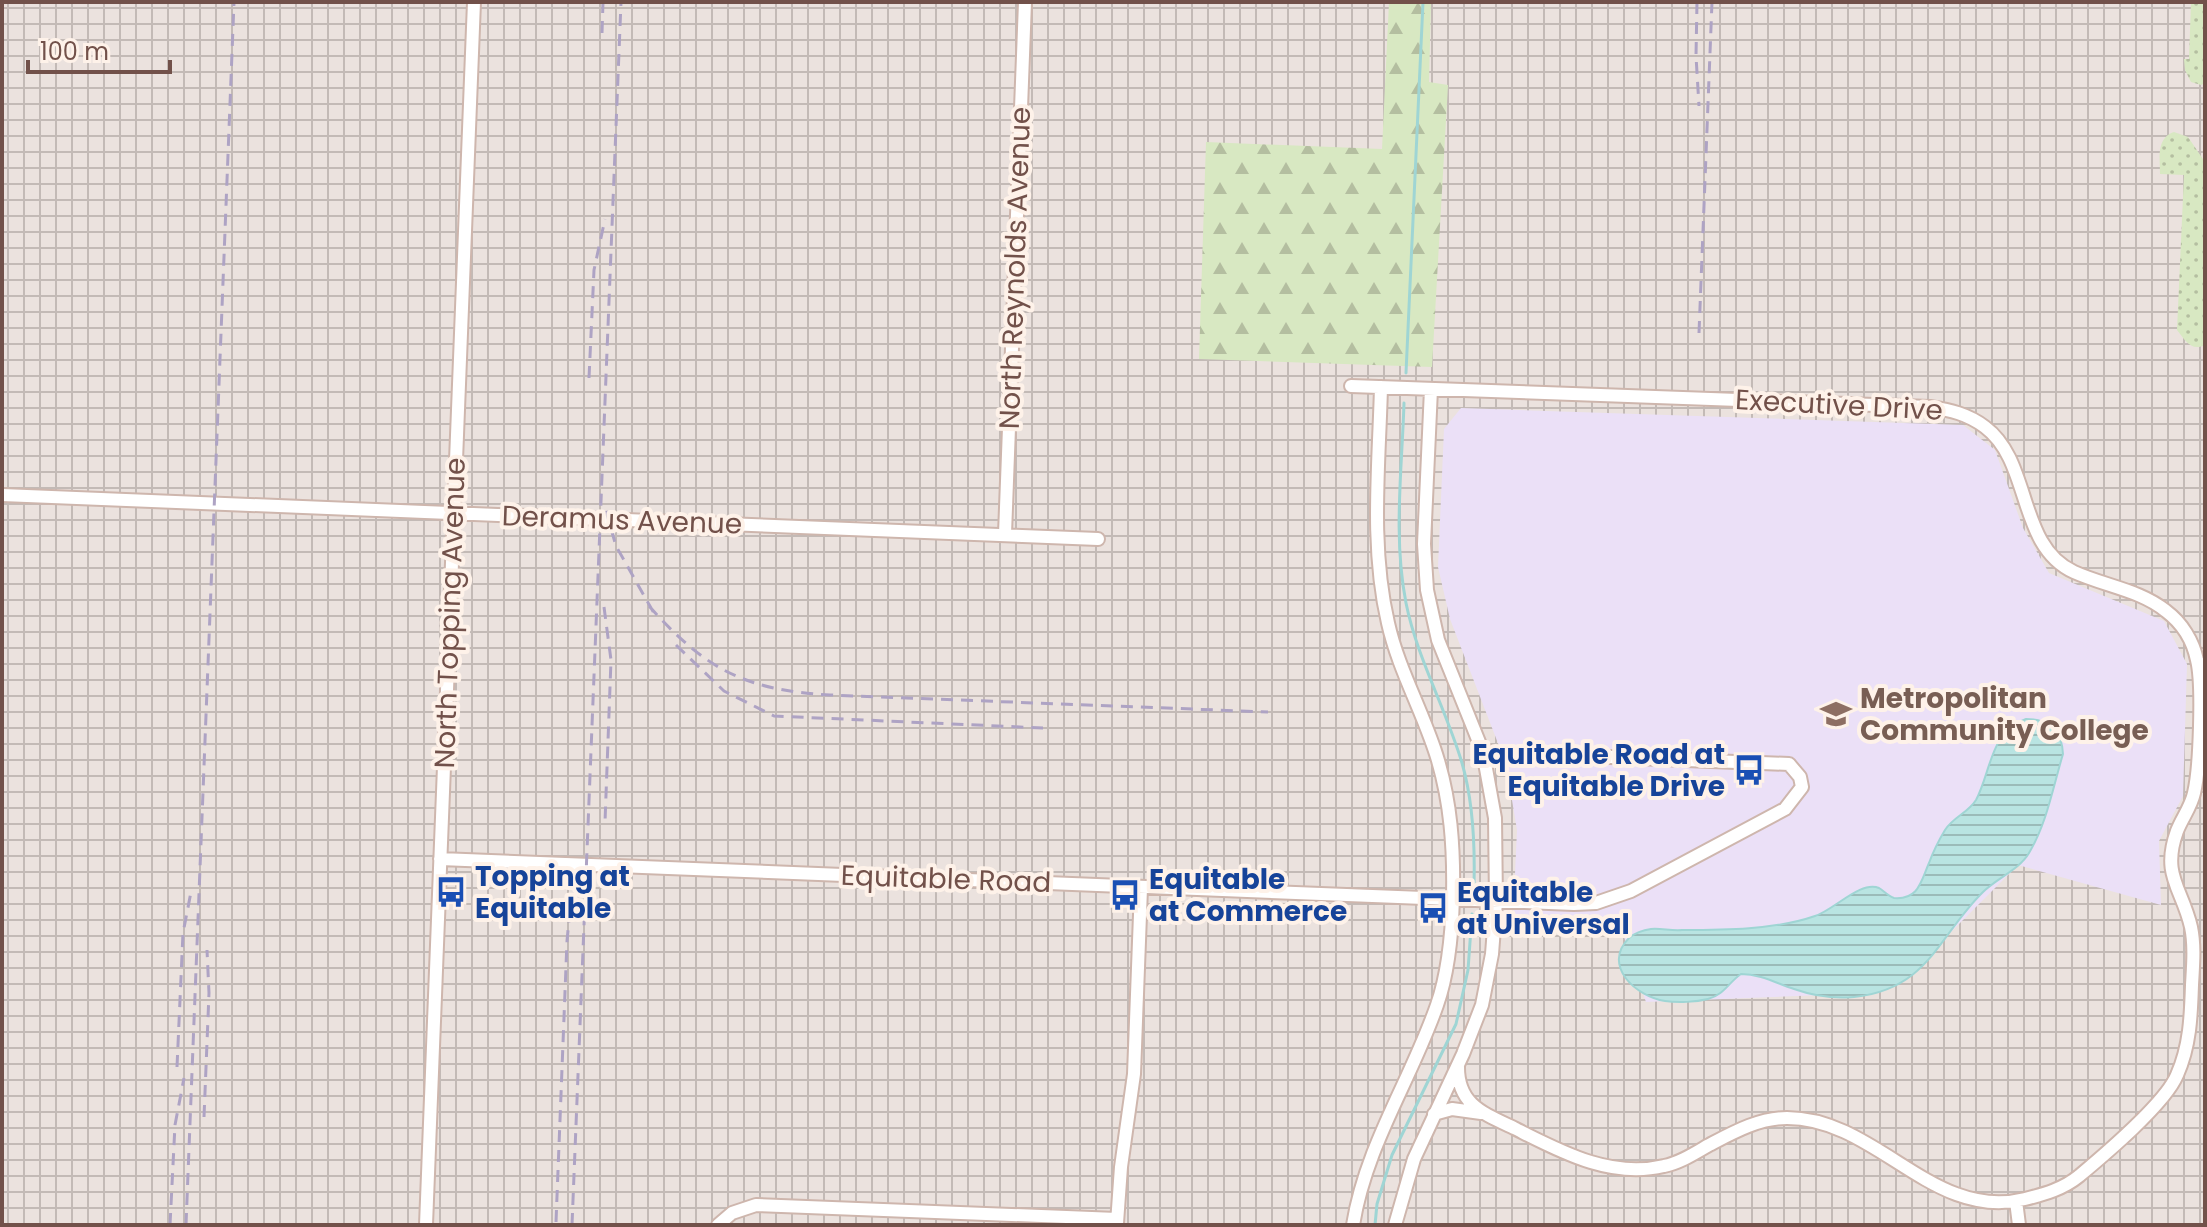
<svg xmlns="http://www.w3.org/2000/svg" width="2207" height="1227" viewBox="0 0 2207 1227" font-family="Poppins,sans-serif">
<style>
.industrial{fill:url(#industrial-grid)}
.education{fill:#ebe0f7}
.grass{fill:url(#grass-dots)}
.forest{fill:url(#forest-firs)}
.water{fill:url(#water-rules);stroke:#9fd5d4;stroke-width:2}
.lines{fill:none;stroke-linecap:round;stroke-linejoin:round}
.stream{stroke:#9fd5d4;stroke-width:3}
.minor-casing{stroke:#ceb6ad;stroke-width:16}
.minor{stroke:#fff;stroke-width:12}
.rail{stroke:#aea3c4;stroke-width:3;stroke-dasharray:12 8;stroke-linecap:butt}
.labels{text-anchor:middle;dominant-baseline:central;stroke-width:8;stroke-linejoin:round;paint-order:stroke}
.street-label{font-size:28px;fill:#72514a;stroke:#fef2e9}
.education-label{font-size:28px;font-weight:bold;fill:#785e54;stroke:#fef2e9;text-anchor:start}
.transit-label{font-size:28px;font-weight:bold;fill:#164399;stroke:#fef2e9;text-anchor:start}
</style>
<defs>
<pattern id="industrial-grid" width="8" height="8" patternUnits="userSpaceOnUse" patternTransform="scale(2)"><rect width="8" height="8" fill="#ebe2de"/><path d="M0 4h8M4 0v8" fill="none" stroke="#c3bab6"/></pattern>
<pattern id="grass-dots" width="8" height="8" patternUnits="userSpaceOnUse" patternTransform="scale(2)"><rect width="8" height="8" fill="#d8e8c2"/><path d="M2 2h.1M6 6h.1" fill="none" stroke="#b4bea0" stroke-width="1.8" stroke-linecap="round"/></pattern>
<pattern id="forest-firs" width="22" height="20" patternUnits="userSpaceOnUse" patternTransform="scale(2)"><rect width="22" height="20" fill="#d8e8c2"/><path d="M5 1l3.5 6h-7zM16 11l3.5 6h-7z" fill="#b4bea0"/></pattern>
<pattern id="water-rules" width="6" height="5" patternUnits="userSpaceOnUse" patternTransform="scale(2)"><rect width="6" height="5" fill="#b9e4e2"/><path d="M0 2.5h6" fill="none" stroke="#9bbbb9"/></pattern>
</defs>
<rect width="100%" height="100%" fill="#fbede3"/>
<path class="industrial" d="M2 2H2205L2203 1225H2Z"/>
<path class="education" d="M1461 408 1963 425 1995 450 2023 528 2049 573 2164 621 2187 664 2183 796 2159 841 2161 905 2018 865 1912 971 1850 994 1646 1002 1618 919 1513 918 1517 830 1506 764 1450 619 1438 567 1444 429Z"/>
<path class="grass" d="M2191 2H2205V83L2201 85 2191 82 2185 70 2184 59H2189Z
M2174 132 2188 137 2205 162V345C2191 352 2185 340 2177 330L2184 175 2160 174C2160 158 2156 138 2174 132Z"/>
<path class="forest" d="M1389 2H1431L1429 82 1448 85 1432 367 1199 359 1206 142 1382 149Z"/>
<path class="water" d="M2026 719C2049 719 2062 731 2063 754 2053 787 2047 823 2029 853 2019 870 1997 878 1983 892 1938 936 1929 989 1854 997 1833 999 1814 996 1794 989 1776 983 1760 974 1741 974 1729 982 1724 995 1708 999 1696 1002 1678 1003 1665 1001 1637 997 1601 966 1629 938 1635 933 1643 930 1651 929 1661 928 1671 931 1682 930 1723 930 1775 930 1815 916 1834 910 1861 880 1879 888 1884 891 1888 896 1894 898 1919 900 1921 881 1929 863 1933 852 1939 840 1945 830 1953 817 1968 813 1976 800 1991 772 1990 731 2026 719Z"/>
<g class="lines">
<path class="stream" d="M1406 373 1423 2
M1404 403C1402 469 1393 537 1406 603 1417 658 1446 709 1462 763 1473 801 1475 845 1474 884
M1375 1225 1377 1204 1392 1155 1456 1024 1468 970 1472 914"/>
<defs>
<path id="minor" d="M1351 386 1930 407C1950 410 1968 414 1985 427 2032 462 2017 546 2074 572 2105 586 2140 590 2166 611 2182 623 2193 641 2197 660 2203 684 2200 768 2194 793 2191 807 2182 818 2177 831 2161 875 2182 888 2191 927 2195 946 2193 966 2192 985 2191 1016 2190 1046 2177 1075 2165 1104 2104 1155 2079 1176 2063 1189 2045 1194 2025 1199 1933 1222 1877 1118 1787 1118 1759 1118 1734 1132 1709 1145 1695 1153 1680 1163 1664 1166 1610 1179 1560 1151 1514 1128 1482 1113 1457 1104 1458 1065
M2 495 1098 539
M1005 534 1025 2
M440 859 1574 904 1596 903 1631 891 1785 809 1802 787 1800 777 1789 764 1483 752
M1434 1114 1452 1109 1481 1113
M2016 1201 2019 1225
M1117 1223 1121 1167 1134 1074 1141 888
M426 1225 474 2
M718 1225 732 1213 756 1205 1117 1219
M1353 1225C1366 1145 1411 1080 1437 1005 1449 971 1452 933 1453 897 1454 848 1451 801 1436 754 1422 710 1398 668 1388 623 1370 546 1379 466 1381 387
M1395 1225 1414 1159 1463 1054 1482 1005 1492 954 1496 902 1495 818 1483 752 1438 640 1427 590 1424 544 1431 389"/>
</defs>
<use href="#minor" class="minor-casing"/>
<use href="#minor" class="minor"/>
<path class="rail" d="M1697 2 1696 56 1699 106
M602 33 603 2
M1699 333 1712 2
M589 378 594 270 605 219
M606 511 616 546 655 615
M649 606C706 670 745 690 830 695L1268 712
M604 607 611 660 605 822
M676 645 724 691 774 716 1043 728
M177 1067 183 933 191 892
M204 1117 209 993 207 950
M556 1222 567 941 569 920 578 879
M170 1225 175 1125 184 1078
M186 1225 234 2
M572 1225 621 2"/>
</g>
<defs>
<symbol id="university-bare" viewBox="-9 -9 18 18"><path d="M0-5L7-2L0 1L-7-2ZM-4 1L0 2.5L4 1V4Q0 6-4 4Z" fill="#8d6e63" stroke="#fef2e9" stroke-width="2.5" paint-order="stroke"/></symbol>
<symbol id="bus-bare" viewBox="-9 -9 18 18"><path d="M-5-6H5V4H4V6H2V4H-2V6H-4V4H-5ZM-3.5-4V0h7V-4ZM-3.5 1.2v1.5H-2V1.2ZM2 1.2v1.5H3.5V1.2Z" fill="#1a4fb4" stroke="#fef2e9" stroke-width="2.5" paint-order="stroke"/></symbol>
</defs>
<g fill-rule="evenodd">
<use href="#university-bare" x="1814" y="692" width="44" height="44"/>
<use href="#bus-bare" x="1727" y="748" width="44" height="44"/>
<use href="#bus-bare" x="429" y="870" width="44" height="44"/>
<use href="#bus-bare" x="1103" y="873" width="44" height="44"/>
<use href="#bus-bare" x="1411" y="886" width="44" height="44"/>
</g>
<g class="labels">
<g class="street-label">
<text transform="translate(1015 268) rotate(-88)">North Reynolds Avenue</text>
<text transform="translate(1839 405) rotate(3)">Executive Drive</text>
<text transform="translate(622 520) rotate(2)">Deramus Avenue</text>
<text transform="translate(450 613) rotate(-88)">North Topping Avenue</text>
<text transform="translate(946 879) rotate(2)">Equitable Road</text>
</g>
<g class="education-label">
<text x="1860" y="698">Metropolitan<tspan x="1860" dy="32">Community College</tspan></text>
</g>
<g class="transit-label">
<text x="1725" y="754" text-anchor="end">Equitable Road at<tspan x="1725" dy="32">Equitable Drive</tspan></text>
<text x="475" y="876">Topping at<tspan x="475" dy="32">Equitable</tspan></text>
<text x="1149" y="879">Equitable<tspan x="1149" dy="32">at Commerce</tspan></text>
<text x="1457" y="892">Equitable<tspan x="1457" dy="32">at Universal</tspan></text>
</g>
</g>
<rect width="2207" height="1227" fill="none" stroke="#72514a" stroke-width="8"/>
<path d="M28 60v12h142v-12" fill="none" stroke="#72514a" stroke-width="4"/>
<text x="40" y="60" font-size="24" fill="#72514a" stroke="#fef2e9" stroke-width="6" paint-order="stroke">100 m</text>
</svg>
